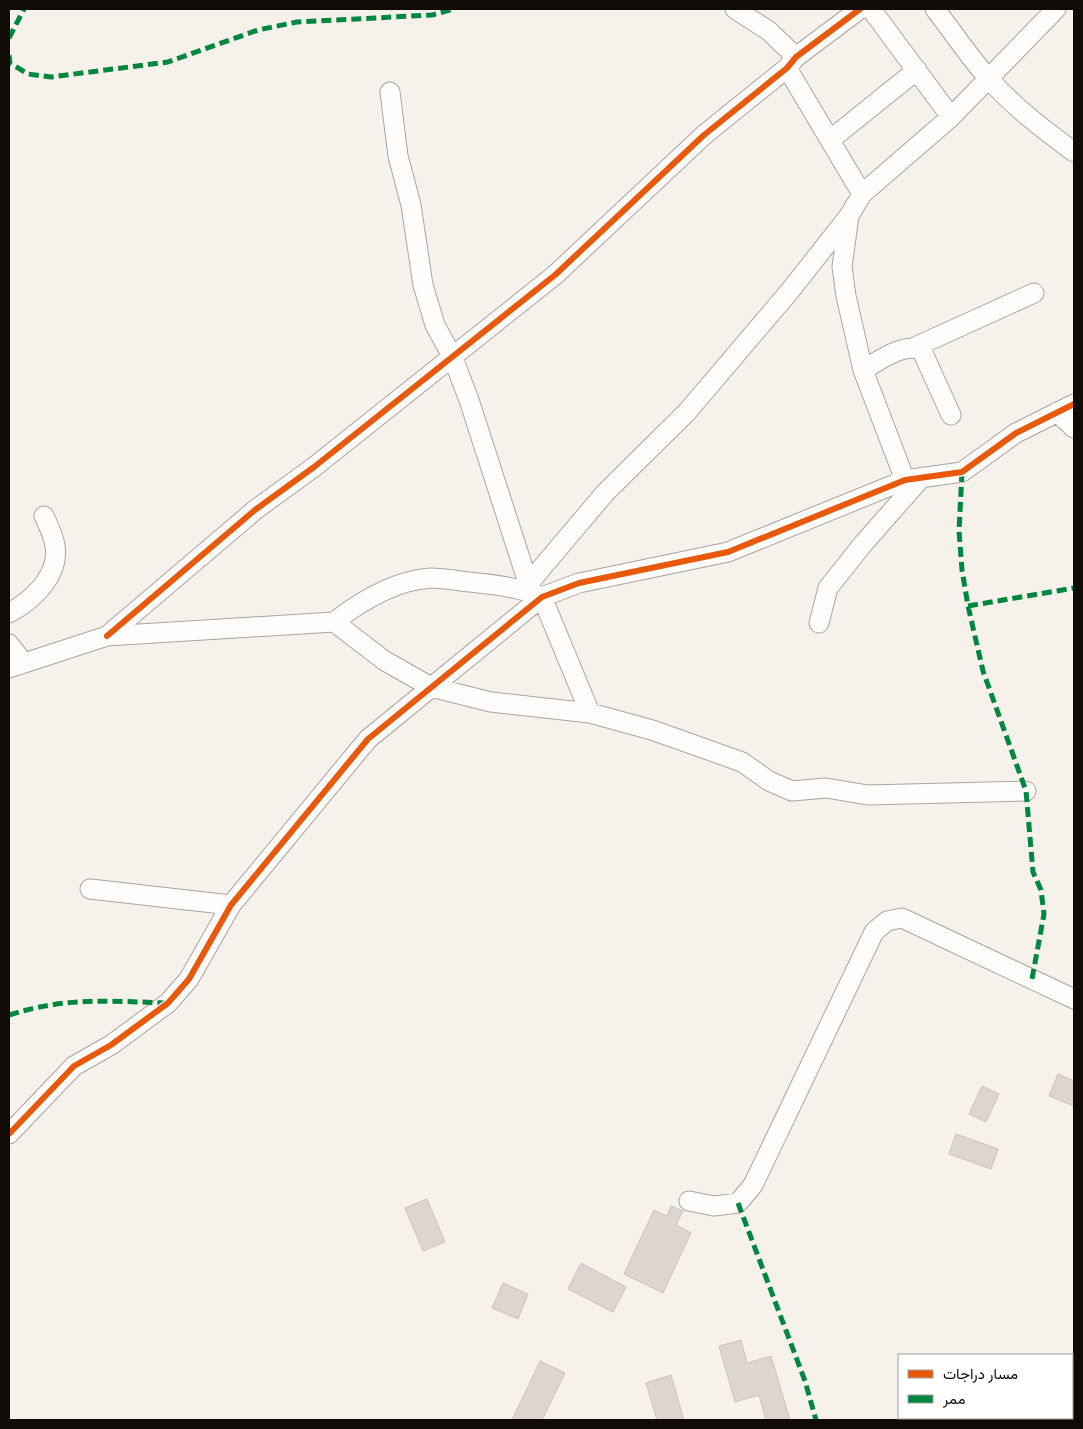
<svg xmlns="http://www.w3.org/2000/svg" width="1083" height="1429" viewBox="0 0 1083 1429" font-family="'Source Serif 4',Vazirmatn,serif">
<style>
.building{fill:#dcd5d0;stroke:#c9c3be}
.lines{fill:none;stroke-linecap:round;stroke-linejoin:round}
.minor-casing{stroke:#aaa4a0;stroke-width:21}
.minor{stroke:#fefdfc;stroke-width:19}
.quiet{stroke:#00873e;stroke-width:5;stroke-dasharray:10 5;stroke-linecap:butt}
.cycleway-casing{stroke:#fff;stroke-width:9}
.cycleway{stroke:#e8590c;stroke-width:6}
</style>
<rect width="100%" height="100%" fill="#f7f1ec"/>
<path class="building" d="M1058 1074 1074 1081V1106L1049 1096Z
M982 1086 999 1094 986 1122 969 1114Z
M956 1134 998 1149 991 1169 949 1154Z
M427 1199 445 1242 423 1251 405 1208Z
M671 1206 683 1211 676 1225 691 1233 663 1293 624 1274 654 1210 667 1216Z
M581 1263 626 1287 613 1312 568 1289Z
M503 1283 528 1294 518 1319 492 1308Z
M741 1340 747 1363 771 1356 790 1420H766L759 1395 735 1402 719 1346Z
M540 1361 565 1373 542 1420H512Z
M671 1375 684 1420H657L646 1383Z"/>
<g class="lines">
<defs>
<path id="minor" d="M735 9 769 31 796 57
M871 9 951 117
M935 9C953 32 969 57 989 79 1014 107 1044 130 1074 152
M787 68 862 194
M390 92 398 156 411 205 423 285 435 325 453 358 469 400 531 592
M830 140 917 70
M849 216 842 267 846 296 863 370 905 480
M915 347 1034 293
M863 370C879 361 905 341 922 351L951 415
M1057 412 1074 428
M529 583 605 493 687 412 789 292 849 216 862 194 951 117 1056 9
M9 613C33 600 60 575 55 546 54 536 48 525 44 516
M334 622 385 661 431 687 491 702 590 713 652 730 742 762 769 781 792 791 826 788 868 795 1026 791
M819 623 828 588 863 544 922 477
M107 636 255 510 314 467 555 275 704 135 787 68 796 57 860 9
M9 644 23 662
M9 668 107 636 334 622C361 601 396 580 431 578 446 578 463 582 478 583 499 585 522 588 542 597L590 713
M90 889 231 905
M9 1134 74 1066 111 1045 168 1003 189 979 231 905 368 739 542 597 579 583 728 552 905 480 962 472 1016 433 1074 404
M689 1201 714 1206 738 1203 753 1185 874 932 887 921 902 918 1074 999"/>
</defs>
<use href="#minor" class="minor-casing"/>
<use href="#minor" class="minor"/>
<path class="quiet" d="M9 38 24 9
M9 55 10 63 28 74 51 77 168 62 258 30 297 22 432 15 454 9
M962 472 959 531 962 570 968 606 983 671 1026 791 1033 872 1041 890 1044 914 1032 979
M968 606 1074 588
M9 1015C65 997 109 1001 167 1003
M738 1203 805 1381 816 1420"/>
<defs>
<path id="cycleway" d="M107 636 255 510 314 467 555 275 704 135 787 68 796 57 860 9
M9 1134 74 1066 111 1045 168 1003 189 979 231 905 368 739 542 597 579 583 728 552 905 480 962 472 1016 433 1074 404"/>
</defs>
<use href="#cycleway" class="cycleway-casing"/>
<use href="#cycleway" class="cycleway"/>
</g>
<rect width="1083" height="1429" fill="none" stroke="#110b07" stroke-width="20"/>
<rect x="898" y="1354" width="175" height="65" fill="#ffffff" stroke="#a09d9c"/>
<rect x="908" y="1370" width="25" height="8" fill="#e8590c" stroke="#a09d9c"/>
<text x="943" y="1379" font-size="15" fill="#110b07">مسار دراجات</text>
<rect x="908" y="1395" width="25" height="8" fill="#00873e" stroke="#a09d9c"/>
<text x="943" y="1404" font-size="15" fill="#110b07">ممر</text>
</svg>
